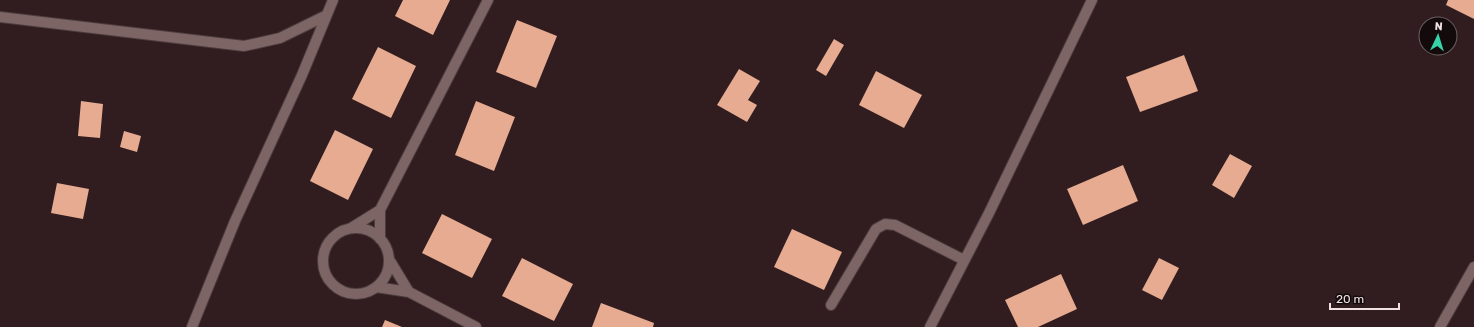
<svg xmlns="http://www.w3.org/2000/svg" width="1474" height="327" viewBox="0 0 1474 327" font-family="Rubik,sans-serif">
<style>
.building{fill:#e6ab90}
.lines{fill:none;stroke-linecap:round;stroke-linejoin:round}
.minor-casing{stroke:#4c3c3d;stroke-width:12}
.minor{stroke:#7d6566;stroke-width:10}
</style>
<rect width="100%" height="100%" fill="#311d1f"/>
<path class="building" d="M403 0H450L433 35 395 16Z
M1448 0H1474V19L1446 5Z
M517 20 557 36 536 88 496 72Z
M834 39 844 45 826 76 816 70Z
M378 47 416 66 391 118 352 99Z
M1184 55 1198 91 1140 112 1126 77Z
M739 69 760 81 748 100 757 105 747 122 717 105Z
M876 71 922 95 904 128 859 105Z
M81 101 103 104 100 138 78 136Z
M476 101 515 117 494 171 455 155Z
M335 130 373 149 348 200 310 181Z
M124 131 141 136 137 152 120 147Z
M1230 154 1252 166 1234 198 1212 185Z
M1123 165 1138 201 1083 225 1067 189Z
M57 183 89 189 83 219 51 213Z
M442 214 492 239 472 278 422 253Z
M792 229 842 252 824 290 774 267Z
M522 258 573 284 554 321 502 296Z
M1159 258 1179 268 1162 300 1142 290Z
M1061 274 1077 309 1038 327H1018L1005 300Z
M601 303 654 323 653 327H592Z
M385 320 402 327H382Z"/>
<g class="lines">
<defs>
<path id="minor" d="M0 17 244 46 280 38 325 16
M351 228 380 210
M323 261a33 33 0 1 1 66 0a33 33 0 1 1-66 0Z
M380 239V210L488 0
M389 259 409 292
M376 287 409 292 476 327
M831 305 876 229 885 224 895 225 964 260
M192 327 235 221 302 75 333 0
M930 327 989 213 1092 0
M1440 327 1474 267"/>
</defs>
<use href="#minor" class="minor-casing"/>
<use href="#minor" class="minor"/>
</g>
<g transform="translate(1438 36) rotate(4)"><circle r="19" fill="#130a0b" stroke="#6b6061"/>
<path d="M0-3L7 15L0 10L-7 15Z" fill="#35d4a7"/>
<text y="-6" font-size="11" font-weight="bold" text-anchor="middle" fill="#f0e2e3">N</text>
</g>
<path d="M1330 303v6h69v-6" fill="none" stroke="#f0e2e3" stroke-width="2"/>
<text x="1336" y="303" font-size="12" fill="#f0e2e3" stroke="#130a0b" stroke-width="3" paint-order="stroke">20 m</text>
</svg>
